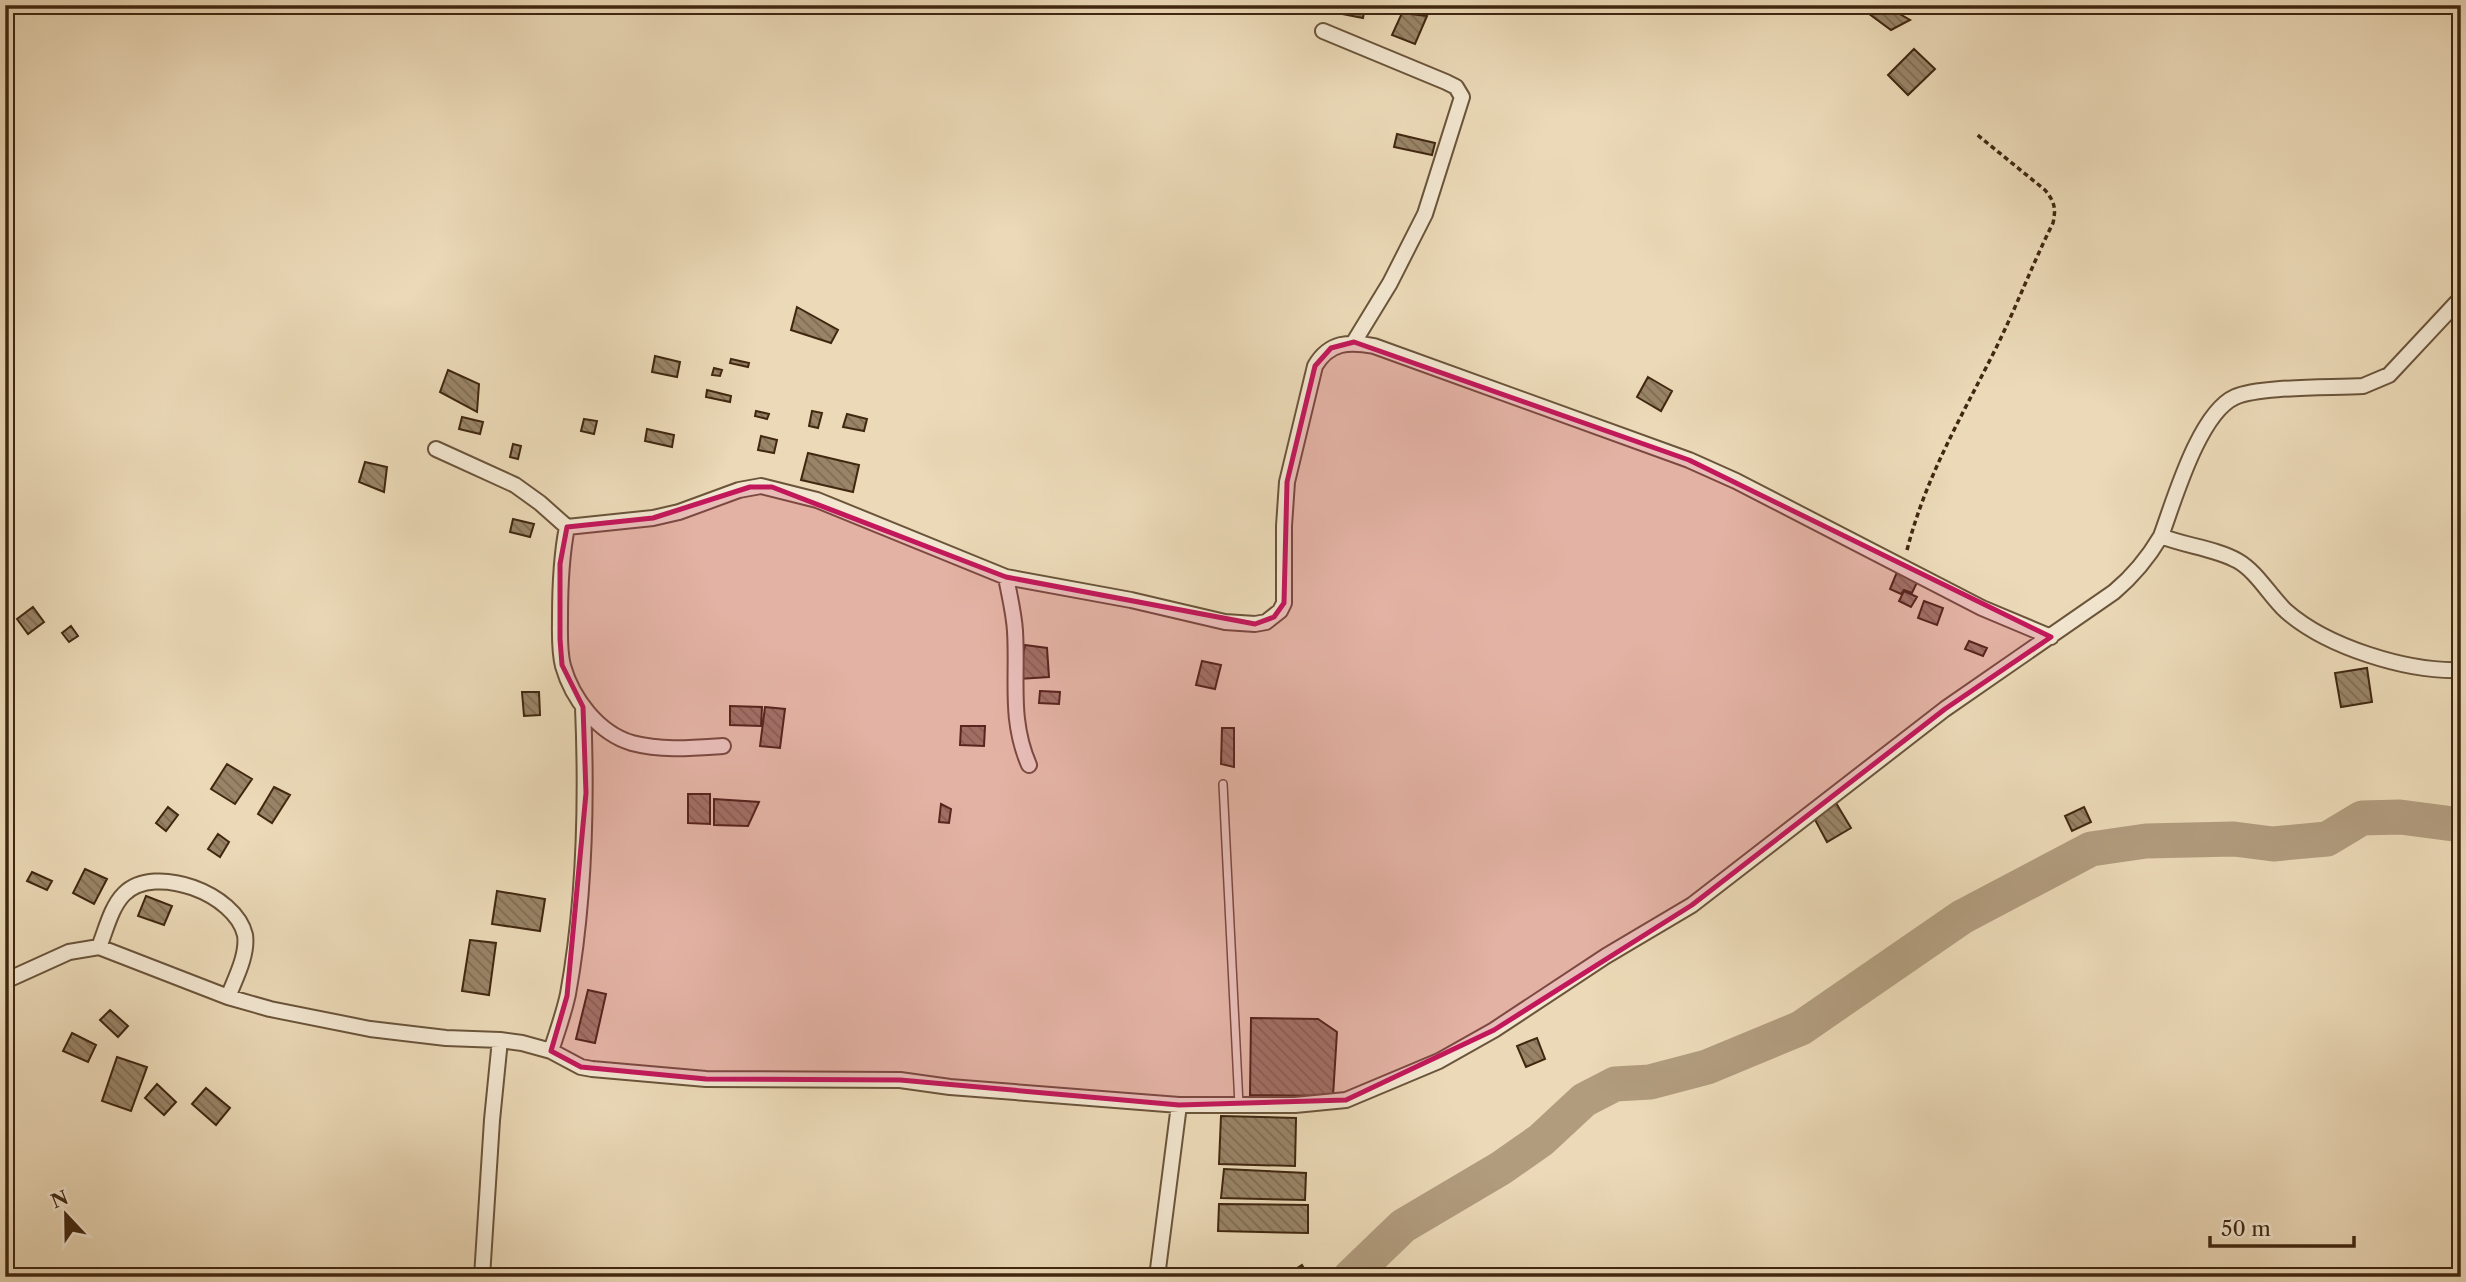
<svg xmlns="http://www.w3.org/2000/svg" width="2466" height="1282" viewBox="0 0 2466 1282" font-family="'Libre Caslon Text',serif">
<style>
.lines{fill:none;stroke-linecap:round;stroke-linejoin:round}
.river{stroke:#b19c7e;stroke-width:35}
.building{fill:url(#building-back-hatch);stroke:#402710;stroke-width:2}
.service-casing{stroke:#6b543a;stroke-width:10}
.minor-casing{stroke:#6b543a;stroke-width:18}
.path{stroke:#402710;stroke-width:3.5;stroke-dasharray:5 3.5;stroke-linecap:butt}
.service{stroke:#f2e6d0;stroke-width:7}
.minor{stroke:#f2e6d0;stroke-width:14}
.marked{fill:#c2185b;fill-opacity:0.2;stroke:#c2185b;stroke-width:5;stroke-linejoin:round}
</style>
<defs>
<pattern id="building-back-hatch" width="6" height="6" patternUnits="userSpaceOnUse" patternTransform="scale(1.75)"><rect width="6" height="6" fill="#998467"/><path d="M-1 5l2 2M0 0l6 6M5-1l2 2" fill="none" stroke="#7e6c53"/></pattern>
</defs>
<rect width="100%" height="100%" fill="#ebd9b7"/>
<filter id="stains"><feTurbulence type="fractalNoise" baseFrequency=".00286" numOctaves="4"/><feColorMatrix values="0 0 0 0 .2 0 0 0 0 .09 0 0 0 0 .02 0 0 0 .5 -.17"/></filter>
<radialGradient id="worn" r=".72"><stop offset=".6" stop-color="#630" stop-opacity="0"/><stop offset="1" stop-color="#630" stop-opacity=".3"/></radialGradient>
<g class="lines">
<path class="river" d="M1350 1277 1403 1226 1501 1168 1541 1140 1584 1100 1615 1084 1650 1082 1707 1067 1801 1028 1962 917 2091 849 2146 841 2234 839 2273 844 2327 839 2362 818 2400 817 2461 825"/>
</g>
<path class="building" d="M1857 5H1884L1910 20 1891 30Z
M1343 7 1364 12 1363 18 1342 14Z
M1402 13 1427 16 1415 44 1392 35Z
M1914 49 1935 69 1908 95 1888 75Z
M1397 134 1435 143 1432 155 1394 147Z
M797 307 838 330 831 343 791 330Z
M655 356 680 362 677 377 652 372Z
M731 359 749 363 748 367 730 363Z
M714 368 722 370 720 376 712 375Z
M448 370 479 384 477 412 440 392Z
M1648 377 1672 391 1661 411 1637 397Z
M707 390 731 396 730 402 706 397Z
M756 411 769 414 767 419 755 416Z
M812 411 822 413 818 428 809 426Z
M847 414 867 419 864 431 843 427Z
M462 417 483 422 480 434 459 429Z
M584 419 597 421 594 434 581 431Z
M647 429 674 435 672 447 645 441Z
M761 436 777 440 774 453 758 450Z
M513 444 521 446 518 459 510 457Z
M808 453 859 465 853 492 801 480Z
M365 462 387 467 384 492 359 482Z
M513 519 534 524 530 537 510 532Z
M1899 567 1920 576 1912 593 1904 590 1901 594 1890 589Z
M1904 591 1917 597 1911 607 1899 601Z
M5 601 12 610 5 615Z
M1924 601 1943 608 1937 625 1918 618Z
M33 607 44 622 28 634 17 619Z
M71 626 78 636 69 642 62 633Z
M1969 641 1987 648 1983 656 1965 649Z
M1025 645 1047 648 1049 677 1019 679Z
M1202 661 1221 665 1215 689 1196 685Z
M2367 668 2372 702 2341 707 2335 673Z
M1040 691 1060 692 1059 704 1039 703Z
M522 692H539L540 715 524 716Z
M730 706 762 707 761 726 730 725Z
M765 707 785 709 780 748 760 746Z
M961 726H985L984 746 960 745Z
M1222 728H1234V767L1221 764Z
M227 764 252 779 235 804 211 789Z
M274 787 290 795 272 823 258 814Z
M688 794H710V824L688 823Z
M714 799 759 802 748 826 714 825Z
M1836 803 1851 828 1827 842 1813 816Z
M941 804 951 809 949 823 939 822Z
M168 807 178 815 166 831 156 823Z
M2084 807 2091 822 2072 831 2065 816Z
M218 834 229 842 220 857 208 849Z
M85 869 107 879 94 904 73 893Z
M32 872 52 881 47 890 27 881Z
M497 891 545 899 540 931 492 924Z
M146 896 172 906 164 925 138 916Z
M470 940 496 943 489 995 462 991Z
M588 990 606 994 595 1043 576 1039Z
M110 1010 128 1026 118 1037 100 1020Z
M1251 1018 1318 1019 1337 1032 1333 1096 1250 1095Z
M72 1033 96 1045 88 1062 63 1051Z
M1537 1038 1545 1059 1526 1067 1517 1046Z
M117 1057 147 1067 131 1111 102 1101Z
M157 1084 176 1102 164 1115 145 1098Z
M206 1088 230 1108 216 1125 192 1104Z
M1221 1116 1296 1118 1295 1166 1219 1164Z
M1224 1169 1306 1173 1305 1200 1221 1198Z
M1219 1204 1308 1205V1233L1218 1231Z
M1302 1265 1309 1277H1289L1288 1274Z"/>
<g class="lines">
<defs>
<path id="service" d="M1223 784 1239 1105"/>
<path id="minor" d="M1323 31 1446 82 1456 87 1462 97 1425 214 1390 283 1354 342
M436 449 515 485 540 503 567 527
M2161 536C2174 501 2199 413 2235 397 2260 386 2332 388 2363 386L2389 375 2461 298
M1006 577C1009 594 1014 613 1015 631 1018 679 1009 719 1029 765
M723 746C693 748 662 751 632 743 598 733 572 698 563 666 559 651 560 633 560 618 560 586 561 557 567 527L653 518 679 512 739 490 761 486 817 500 1006 577 1131 600 1225 622 1255 624 1266 622 1280 611 1284 603V526L1287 482 1315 366C1329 342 1349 341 1374 346L1689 460 1736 481 1982 608 2051 637
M99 947C106 930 111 907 124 894 155 863 236 894 245 935 248 955 235 979 228 997
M5 981 69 952 99 947 228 997 270 1009 370 1029 446 1038 500 1040 522 1043 551 1051 581 1067 592 1069 706 1079 900 1080 950 1087 1179 1105H1295L1346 1100 1439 1061 1494 1030 1606 956 1692 905 1945 709 2114 592C2133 576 2148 558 2161 536 2185 546 2215 548 2238 561 2257 572 2270 596 2286 611 2327 647 2407 672 2461 670
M551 1051C557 1032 564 1013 568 994 585 900 587 802 583 707
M482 1277 492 1120 500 1040
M1157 1277 1179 1105"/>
</defs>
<use href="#service" class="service-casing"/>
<use href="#minor" class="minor-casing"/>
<path class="path" d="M1907 550C1926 476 1961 418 1995 350 2016 308 2032 265 2053 223 2056 209 2055 202 2045 190L1975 133"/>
<use href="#service" class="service"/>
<use href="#minor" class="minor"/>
</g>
<path class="marked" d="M1354 342 1689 460 2051 637 1945 709 1692 905 1494 1030 1346 1100 1179 1105 900 1080 706 1079 581 1067 551 1051 567 996 586 793 583 707 562 665 560 639V564L567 527 653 518 750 487H772L1006 577 1255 624 1274 617 1284 603 1287 482 1315 366 1331 348Z"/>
<rect width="2466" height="1282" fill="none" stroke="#ebd9b7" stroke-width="28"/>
<rect x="7" y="7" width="2452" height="1268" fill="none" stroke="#402710" stroke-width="3.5"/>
<rect x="14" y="14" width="2438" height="1254" fill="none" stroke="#402710" stroke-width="2"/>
<g transform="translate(66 1215) rotate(338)" stroke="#f2e6d0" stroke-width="5" paint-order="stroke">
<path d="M0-5L12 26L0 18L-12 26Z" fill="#402710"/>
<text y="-10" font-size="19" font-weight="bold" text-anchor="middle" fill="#402710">N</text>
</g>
<path d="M2210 1236v10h144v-10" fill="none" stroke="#402710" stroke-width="3.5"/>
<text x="2221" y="1236" font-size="21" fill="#402710" stroke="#f2e6d0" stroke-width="5" paint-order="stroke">50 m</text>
<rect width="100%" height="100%" filter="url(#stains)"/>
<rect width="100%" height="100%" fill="url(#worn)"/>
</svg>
